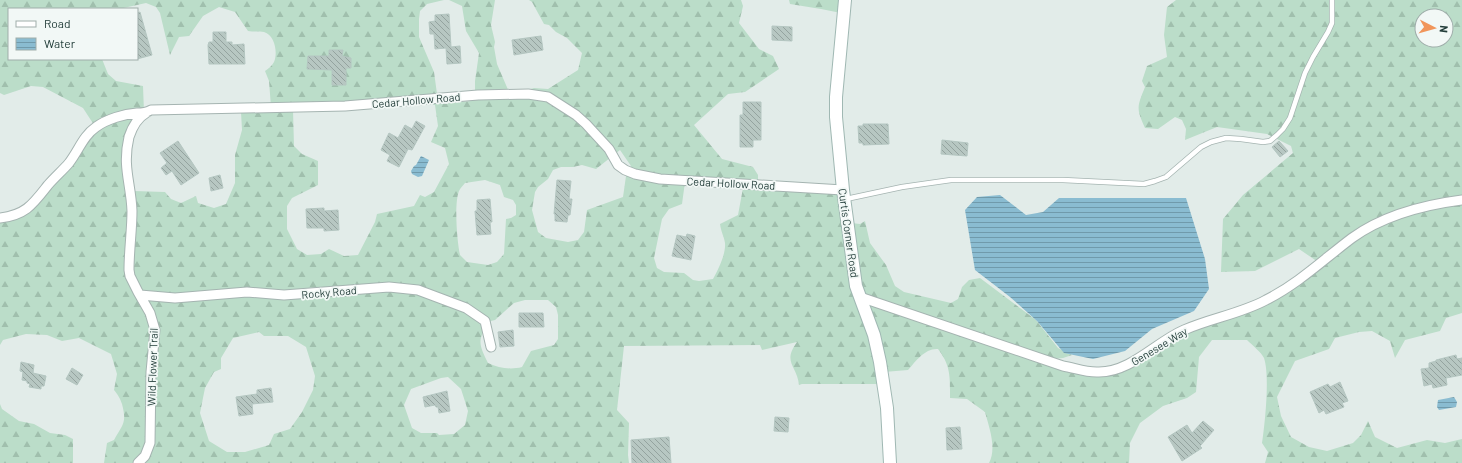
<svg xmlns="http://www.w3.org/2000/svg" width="1462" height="463" viewBox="0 0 1462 463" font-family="Barlow,sans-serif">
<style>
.forest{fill:url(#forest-firs);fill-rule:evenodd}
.water{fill:url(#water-rules)}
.building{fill:url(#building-back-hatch);stroke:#b4c6c1}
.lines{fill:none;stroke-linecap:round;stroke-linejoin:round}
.lane-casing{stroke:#a5b4b1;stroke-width:6}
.street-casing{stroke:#a5b4b1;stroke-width:11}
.secondary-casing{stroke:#a0b8b3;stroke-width:14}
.lane{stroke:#fff;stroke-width:4.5}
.street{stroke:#fff;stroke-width:9}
.secondary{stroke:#fff;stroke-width:12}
.labels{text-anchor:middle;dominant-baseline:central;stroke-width:3.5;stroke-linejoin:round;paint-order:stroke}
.street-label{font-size:11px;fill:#223d39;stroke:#f2f8f6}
</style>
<defs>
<pattern id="forest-firs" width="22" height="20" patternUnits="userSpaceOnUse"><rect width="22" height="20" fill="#bbddc9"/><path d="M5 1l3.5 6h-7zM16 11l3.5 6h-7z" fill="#a0bfad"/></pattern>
<pattern id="water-rules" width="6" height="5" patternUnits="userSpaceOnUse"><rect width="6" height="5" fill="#8abcd1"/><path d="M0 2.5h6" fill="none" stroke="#709aab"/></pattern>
<pattern id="building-back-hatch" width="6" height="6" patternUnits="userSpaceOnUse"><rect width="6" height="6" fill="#b7c7c2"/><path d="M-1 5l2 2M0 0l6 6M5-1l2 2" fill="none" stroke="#94a39f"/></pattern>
</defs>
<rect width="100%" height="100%" fill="#e2ece9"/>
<path class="forest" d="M0 0H444L427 4 420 11 419 19V37L434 72 438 101 440 104 471 101 475 99V81L479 53 466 31 462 6 449 0H495L491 25 495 42 494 47 497 64 509 92 512 95 534 88 548 89 578 70 582 53 567 38 556 32 549 25 544 24 532 2 529 0H741L743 6 739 23 759 49 773 56 779 69 745 92 728 94 694 125 722 159 753 167 758 175V186L760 188 838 194 843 222 860 224 865 221 870 243 886 265 895 286 904 292 951 303 958 299 962 287 969 280 980 278 1036 320 1058 348 1072 355 1063 358 1052 359 1104 373 1186 330 1236 314 1321 264 1299 249 1255 271 1221 272 1223 219 1243 195 1293 153 1291 146 1267 134 1217 127 1185 140 1186 129 1182 120 1175 117 1158 129 1145 128C1136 108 1137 107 1145 87L1142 81 1147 66 1167 57 1164 35 1167 7 1176 0H1462V313L1446 318 1440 331 1405 340 1395 358 1390 341 1372 331 1359 332 1335 338 1329 349 1295 361 1277 397 1281 416 1291 437 1309 447 1327 451 1353 443 1361 435 1368 421 1375 437 1397 448 1427 440 1445 443 1462 439V463H1265L1268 452 1262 443C1265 423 1270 376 1264 358 1261 352 1252 345 1247 340H1212L1199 357 1196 392 1187 398 1163 406 1140 423 1130 443 1129 463H989C997 448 989 427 985 412L967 399 950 398C950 377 951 366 938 349 925 348 916 361 908 370L884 372V382L877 384H802L799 385C797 365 782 363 797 342L762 350 760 345 624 346 617 410 629 423 628 455 629 463H104L107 443 114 440C123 424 127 423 122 404 120 398 118 395 114 390L117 374 111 354 79 338 62 341 47 335 26 334 3 340 0 345V218L24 213 96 128 83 108 43 87 31 86 4 95 0 93ZM146 3 156 7 160 13 170 55 179 37 189 36 203 16 219 7 235 12 248 31C253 32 259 31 264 32 275 35 278 53 274 62 272 66 268 69 265 71L269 81 271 107 241 112 242 130 235 155V183L226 204 214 208 198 203 196 196 181 203 171 199 165 192 134 191 128 152 144 112 143 86 116 81 108 74 102 59H9V9H119ZM1422 16H1446V40H1422ZM429 104 435 105 438 126 431 142 445 148 449 164 434 192 425 197 420 195 414 206 377 214 375 222 358 255 344 256 329 249 321 254 307 255 297 249 287 229V206L292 198 318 185V161L302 154 294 146 293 110 296 108ZM620 150 631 166 626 176 623 197 587 210 584 232 578 240 568 242 546 238 538 232 532 210 535 192 538 187 548 179 553 170 561 167H573L582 165 596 169ZM485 180 500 185 504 197 513 200 516 205V215L511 218 506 219 504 254 497 262 488 265 467 262 460 255C457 242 454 203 459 191 460 188 463 186 465 183ZM685 182 743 188 738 215 720 224C721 232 724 236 725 243 726 254 718 270 713 279L699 281 693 280 684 273 664 272 657 268 654 258 662 219 669 209 682 204ZM525 300H548L556 307 558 315V339L554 345 531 351 522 367C510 370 499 368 488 363 478 343 477 339 491 321L495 320 514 303ZM259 332 264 336H288L306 347 315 376 313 390 302 412 290 429 274 434 269 445 245 452H227L209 441 200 413 205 388 214 372 221 369V358L233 338ZM448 377 461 389 468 411 465 425 454 434 439 435 437 433H421L412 428 404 405 411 389 441 378Z
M789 0H842L841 13 821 9 790 4Z
M0 404 2 409 19 421 34 424 50 433 65 435 73 439V463H0Z"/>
<path class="water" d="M421 156 429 160 422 176 418 177 412 174 411 171 414 166 416 165Z
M1000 195 1026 215 1043 212 1059 198H1186L1205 259 1209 289 1194 311 1152 329 1125 351 1093 359 1064 353 1037 321 1010 297 975 270 965 210 977 197Z
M1454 397 1457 402 1456 407 1439 410 1437 407 1438 400Z"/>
<path class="building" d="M140 12 152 55 137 59V13Z
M449 14 451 47 460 46 461 63 447 64 446 48 435 49 434 34H430L429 22 435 21V15Z
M772 26 792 27V41L772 40Z
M213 32H226V42H232V45L244 44 245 64H209L208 45 209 42H213Z
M541 36 543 50 514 55 512 40Z
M329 50H343L342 56 351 58V68H346V85H332V70L307 69 308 56H329Z
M743 102H761V140H753V147H740V115H743Z
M416 121 425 126 412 150 408 149 399 167 387 161 390 155 381 150 389 133 398 138 405 125 412 129Z
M863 124H888L889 144 863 145V143H859L858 126H863Z
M942 140 968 143 967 156 941 154Z
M178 141 199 173 181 185 172 171 166 175 161 168 167 163 160 153Z
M1279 141 1288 151 1280 157 1272 147Z
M220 175 223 188 211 191 209 178Z
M557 180 571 181 569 199H572L570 215H568L567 222 555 221V214H554Z
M490 199 492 222H490L491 234 477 235 475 211H477V200Z
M324 208V211L338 210 339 230 324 231V228H307L306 209Z
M687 234 695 236 691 260 672 256 677 235 686 237Z
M519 313H543L544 327H519Z
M513 330 514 346 500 347 498 332Z
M1456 355 1457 359 1462 358V375L1446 378 1447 385 1433 388 1432 384 1424 386 1421 369 1429 368V363L1436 361V360Z
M21 362 34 365 33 373 46 376 44 386H41V389L29 387 30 384 27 383V381L22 380 23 372 20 371Z
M72 368 83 375 77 385 66 379Z
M1340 382 1348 401 1342 403 1344 407 1326 414 1324 410 1319 413 1310 392 1328 384 1330 387Z
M271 388 273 402 252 404 253 414 239 416 236 397 257 394V390Z
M447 391 450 411 439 413 438 407H436L435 405 425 407 423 397Z
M775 417 789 418 788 432 774 431Z
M1203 421 1214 430 1200 446 1202 448 1182 461 1168 437 1187 425 1192 433Z
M960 427 962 449 947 450 946 428Z
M669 437 671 463H632L631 440Z"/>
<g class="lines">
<defs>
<path id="lane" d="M846 199 902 187 951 180H1063L1144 184 1155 181 1166 177 1201 147 1211 142 1226 138 1241 139 1263 142 1270 141 1277 135 1283 129 1290 118 1305 73 1313 57 1328 32 1332 23V0"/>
<path id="street" d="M0 218C26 215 33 204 48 185 55 177 63 170 69 163 79 150 83 136 96 127 107 119 124 114 137 113 142 113 146 113 151 110L345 106 478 95 528 94 548 97 576 115 586 124 609 149 618 165 625 170 635 174 660 179 843 190
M140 295 175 298 247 292 284 295 389 287 418 290 466 308 485 321 491 347
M860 297 1063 366C1075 368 1087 373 1099 372 1131 372 1156 342 1184 330 1211 318 1240 314 1266 300 1298 284 1324 259 1352 238 1384 215 1423 205 1462 200
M138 463 145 456 150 443 151 372 155 330 150 313 138 292 130 276 129 270C129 250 132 230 132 211 131 183 122 167 129 137 132 128 137 118 146 113"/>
<path id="secondary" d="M845 0 836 97V117L843 190 856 286 874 335 880 362 887 408 890 463"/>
</defs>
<use href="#lane" class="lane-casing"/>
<use href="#street" class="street-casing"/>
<use href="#secondary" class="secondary-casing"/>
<use href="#lane" class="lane"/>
<use href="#street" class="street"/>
<use href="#secondary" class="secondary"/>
</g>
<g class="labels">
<g class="street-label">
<text transform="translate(416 100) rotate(-5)">Cedar Hollow Road</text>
<text transform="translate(731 183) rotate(3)">Cedar Hollow Road</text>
<text transform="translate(849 233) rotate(82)">Curtis Corner Road</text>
<text transform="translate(329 292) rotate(-5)">Rocky Road</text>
<text transform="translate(1159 346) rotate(-31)">Genesee Way</text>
<text transform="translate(152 367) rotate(-88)">Wild Flower Trail</text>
</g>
</g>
<rect x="8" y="8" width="130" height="52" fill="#f2f8f6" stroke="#9fadaa"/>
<rect x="16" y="21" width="20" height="6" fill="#ffffff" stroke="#9fadaa"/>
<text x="44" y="28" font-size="12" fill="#223d39">Road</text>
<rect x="16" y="38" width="20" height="12" fill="url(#water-rules)" stroke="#9fadaa"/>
<text x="44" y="48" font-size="12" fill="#223d39">Water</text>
<g transform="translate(1434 28) rotate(96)"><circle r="19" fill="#f2f8f6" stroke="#9fadaa"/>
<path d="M0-3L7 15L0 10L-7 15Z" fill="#f1955a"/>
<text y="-6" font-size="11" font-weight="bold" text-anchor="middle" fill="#223d39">N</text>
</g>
</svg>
